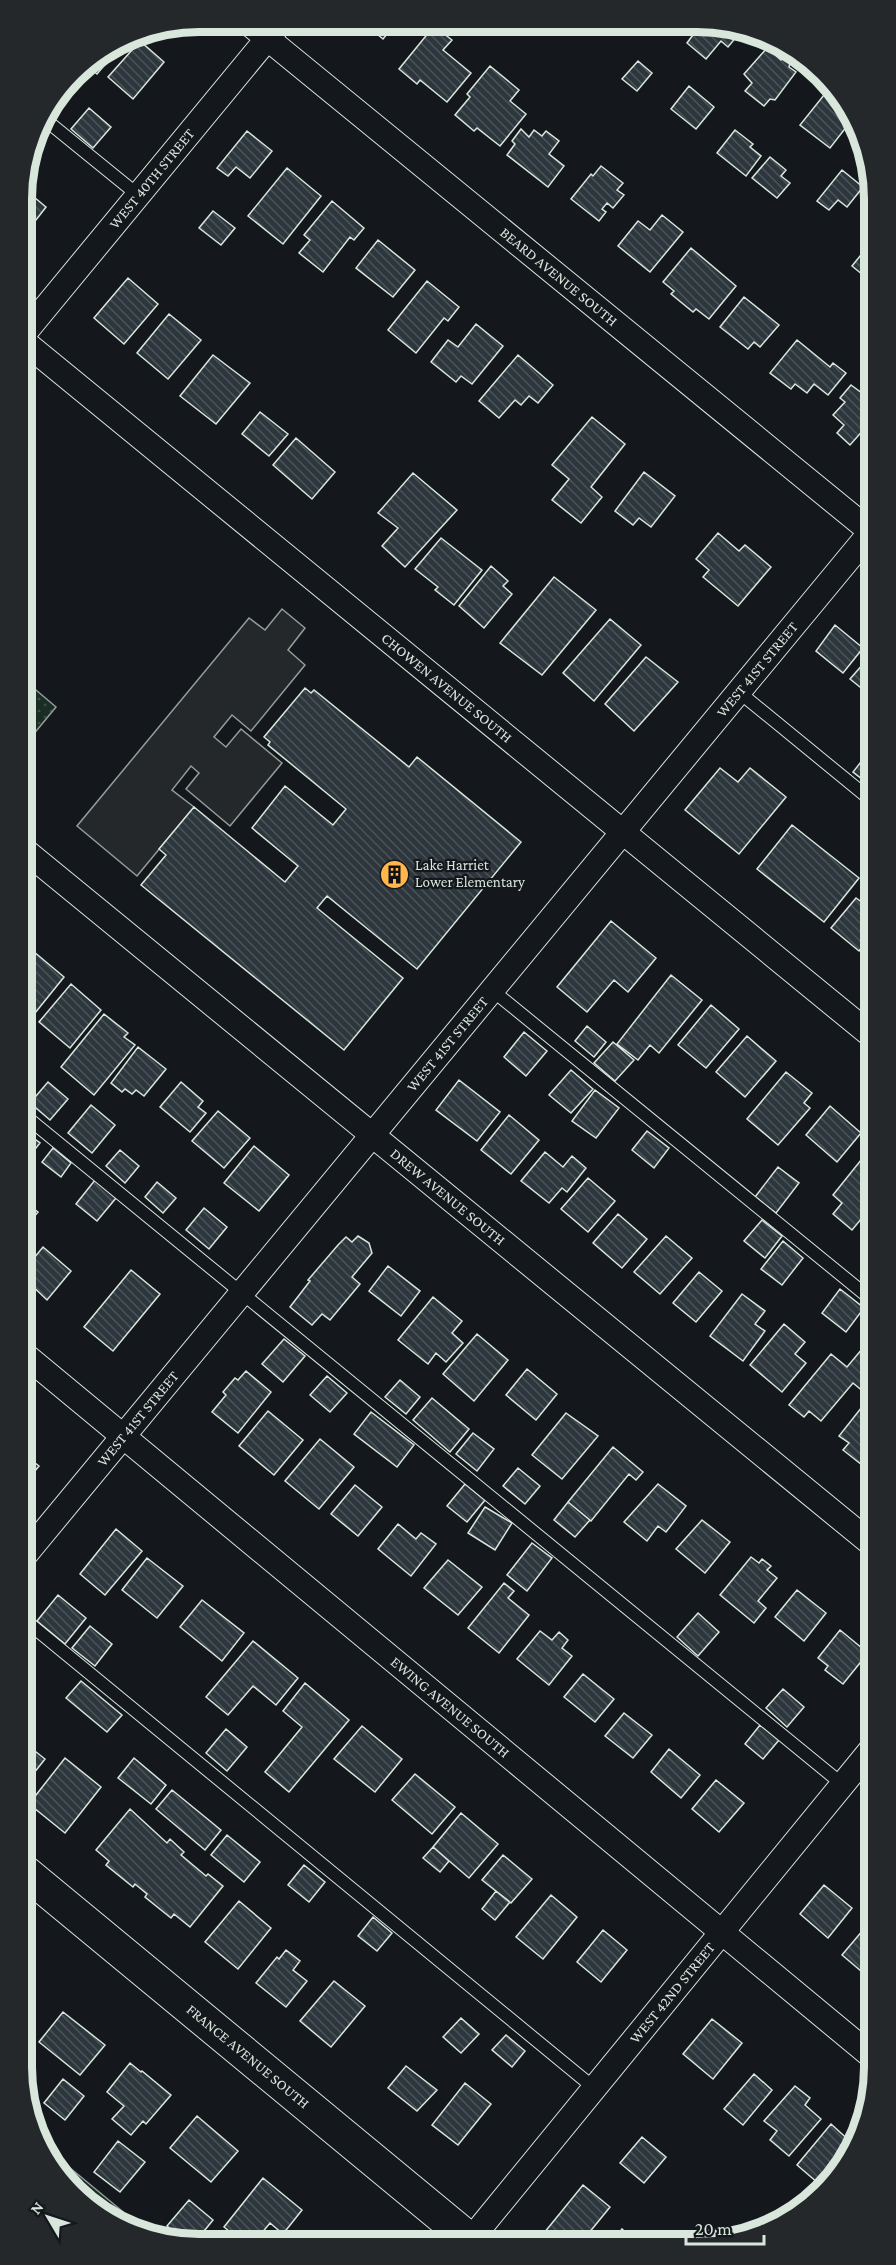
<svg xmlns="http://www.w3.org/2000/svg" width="896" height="2265" viewBox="0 0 896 2265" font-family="'Crimson Pro',serif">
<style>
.park{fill:url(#park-dots);stroke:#939e99;stroke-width:1.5}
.parking{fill:#24282b;stroke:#939e99;stroke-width:1.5}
.building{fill:url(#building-back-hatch);stroke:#d8e6dc;stroke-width:1.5}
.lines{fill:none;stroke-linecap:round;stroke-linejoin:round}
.lane-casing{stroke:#d8e6dc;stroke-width:14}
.street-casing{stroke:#d8e6dc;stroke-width:26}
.secondary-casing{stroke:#d8e6dc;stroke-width:35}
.lane{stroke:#14181c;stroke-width:12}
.street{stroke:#14181c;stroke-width:24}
.secondary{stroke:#14181c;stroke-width:33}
.labels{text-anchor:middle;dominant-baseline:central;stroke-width:4.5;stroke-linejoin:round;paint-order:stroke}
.street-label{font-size:15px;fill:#d8e6dc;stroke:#14181c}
.poi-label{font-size:15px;fill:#d8e6dc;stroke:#14181c;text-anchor:start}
.rim{fill:none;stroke:#d8e6dc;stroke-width:8}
</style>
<defs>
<pattern id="park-dots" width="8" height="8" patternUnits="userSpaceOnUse" patternTransform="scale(1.5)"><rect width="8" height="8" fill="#1a2d24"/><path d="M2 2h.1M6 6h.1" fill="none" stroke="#3b4b43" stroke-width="1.8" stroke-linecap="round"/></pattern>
<pattern id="building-back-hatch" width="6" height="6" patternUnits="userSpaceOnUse" patternTransform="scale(1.5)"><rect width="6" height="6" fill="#2c363c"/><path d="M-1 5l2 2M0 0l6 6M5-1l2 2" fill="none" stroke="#4a5358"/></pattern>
</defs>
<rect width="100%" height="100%" fill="#14181c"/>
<path class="park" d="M23 679 56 707 23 747Z
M40 2143 151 2235 81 2200 45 2156Z"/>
<path class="parking" d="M282 609 305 628 288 650 305 665 251 731 232 715 214 737 226 747 241 729 282 763 230 826 186 789 199 773 191 766 172 790 194 807 137 876 77 826 249 618 265 630Z"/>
<path class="building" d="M353 22H397L383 39 371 29 367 34Z
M701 24H732L748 30 741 39 737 36 728 47 721 41 706 59 687 43Z
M434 26 452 40 443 50 471 73 447 102 420 80 417 84 399 69Z
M131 34 97 74 86 65 70 83 68 82 81 65Z
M140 41 164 62 133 99 108 77Z
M767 48 781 60 783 57 790 63 789 67 796 72 775 100 770 99 764 106 745 91 752 83 744 74Z
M638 61 652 73 637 91 622 79Z
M490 66 519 90 510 101 526 114 500 146 477 128 474 131 455 115 470 97 467 94Z
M689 86 714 107 696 129 671 109Z
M833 90 851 121 830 148 800 125 824 95 827 97Z
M89 108 111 127 93 148 71 129Z
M521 129 529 137 534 130 542 136 546 131 559 141 549 154 564 166 548 187 507 155 515 144 512 141Z
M735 130 753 144 750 147 761 156 746 176 717 153Z
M247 131 272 151 250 178 236 167 228 176 217 168Z
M770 157 786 170 781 176 790 183 777 198 752 178Z
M601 166 623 183 617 190 624 195 613 208 607 203 602 209 606 212 599 221 571 199 591 174 593 176Z
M287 168 321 196 283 244 248 216Z
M842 170 863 187 847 207 838 200 829 210 817 201Z
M28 192 46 207 22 238 21 200Z
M332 201 364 228 354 240 350 237 323 272 299 253 310 240 304 235Z
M213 211 235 228 221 245 199 228Z
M662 215 683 232 650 272 618 246 638 221 650 230Z
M378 240 415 270 393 297 356 268Z
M869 245V280L852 266Z
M691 248 736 286 709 319 696 309 693 312 671 294 674 291 663 282Z
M128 278 158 304 124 344 94 318Z
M427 281 459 307 448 321 444 318 416 353 388 330Z
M744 297 779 325 760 347 754 342 748 349 720 327Z
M169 314 201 340 168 379 137 353Z
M476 324 503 346 472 384 461 376 456 382 431 362 448 340 458 347Z
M797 340 830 367 833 363 846 373 828 395 814 384 807 393 795 384 791 389 770 373Z
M213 355 250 383 216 424 180 396Z
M518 355 553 385 538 403 529 396 521 405 515 400 499 418 479 401Z
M851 385 870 399V430L866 427 850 445 837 433 844 425 833 415 845 402 840 398Z
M260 412 288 434 269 456 242 434Z
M592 417 625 444 591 487 602 497 581 523 552 500 569 479 552 465Z
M296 438 335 472 312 499 273 465Z
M644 472 675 496 651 527 639 518 633 525 615 511Z
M413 473 457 510 405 567 382 546 398 528 378 513Z
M718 533 739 551 745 545 771 567 738 606 703 577 709 570 696 559Z
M441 538 482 570 454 605 435 590 438 587 415 569Z
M491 566 508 581 503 586 512 594 484 628 459 606Z
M554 577 596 610 542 675 500 643Z
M610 619 641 645 594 701 563 673Z
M835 625 863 648 843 673 816 651Z
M871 655V696L850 679Z
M646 657 678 682 634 731 605 704Z
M305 688 311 693 314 690 409 767 417 757 521 842 417 969 327 896 317 908 403 978 344 1050 141 885 166 855 159 849 194 807 285 882 298 866 252 828 285 786 333 825 346 809 268 745 270 742 264 737Z
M868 753 871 756V786L853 772Z
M720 768 738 782 750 768 786 797 739 854 685 810Z
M792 825 859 878 824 922 757 869Z
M871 893V936L859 951 831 928 856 898 863 903Z
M611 921 656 958 628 992 614 980 587 1012 557 987Z
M33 951 64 977 31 1018 24 1012V963Z
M671 975 702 1000 659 1053 650 1045 638 1060 617 1044Z
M71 984 101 1010 70 1048 39 1022Z
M711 1005 739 1029 706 1068 678 1045Z
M104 1014 128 1033 124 1037 135 1045 94 1095 61 1067Z
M587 1026 606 1042 594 1057 575 1041Z
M524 1032 547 1051 526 1076 504 1057Z
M747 1036 776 1061 745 1097 716 1072Z
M613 1042 634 1060 615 1081 594 1063Z
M138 1047 166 1069 144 1096 136 1090 132 1094 125 1089 122 1092 111 1083Z
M571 1070 593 1089 571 1113 549 1095Z
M786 1072 812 1093 804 1103 810 1108 778 1145 747 1119Z
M459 1080 500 1112 477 1141 436 1110Z
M48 1082 68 1099 50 1120 30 1103Z
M181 1082 203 1101 198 1107 206 1113 190 1132 160 1107Z
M595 1090 619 1108 596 1138 572 1121Z
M91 1105 115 1125 92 1153 68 1133Z
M830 1106 861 1133 837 1162 806 1135Z
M218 1111 250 1138 224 1168 192 1141Z
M509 1115 539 1140 511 1174 481 1150Z
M24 1131 40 1143 24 1163Z
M647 1131 669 1148 654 1168 632 1150Z
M254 1146 289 1175 259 1211 224 1183Z
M53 1148 71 1163 61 1177 42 1162Z
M120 1150 139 1166 125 1183 106 1166Z
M545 1152 563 1167 572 1156 586 1168 567 1192 562 1188 549 1203 521 1181Z
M861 1160 870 1168 872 1166V1206L852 1230 833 1214 842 1203 833 1195Z
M778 1167 799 1183 776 1213 755 1197Z
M588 1178 615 1201 588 1232 561 1209Z
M95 1180 116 1198 97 1221 76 1204Z
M157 1182 176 1198 163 1213 145 1197Z
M24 1201 38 1212 24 1228Z
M204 1208 227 1227 209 1249 186 1230Z
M618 1214 647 1239 622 1268 593 1243Z
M762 1220 782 1236 765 1258 744 1241Z
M872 1227V1247L862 1238Z
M358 1236 369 1243 372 1253 352 1277 360 1284 330 1320 322 1314 312 1325 290 1307 310 1281 308 1280 338 1245 346 1237 352 1242Z
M666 1236 692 1258 660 1294 634 1272Z
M783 1241 803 1258 782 1285 761 1269Z
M43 1247 71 1271 47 1300 25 1279V1269Z
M388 1266 420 1291 401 1316 369 1291Z
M131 1270 160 1294 113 1351 84 1327Z
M699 1272 722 1291 696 1322 673 1303Z
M840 1289 864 1308 846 1332 822 1313Z
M742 1294 765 1311 755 1324 765 1331 743 1361 710 1336Z
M433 1297 462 1321 452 1333 463 1343 446 1362 436 1353 428 1364 398 1340Z
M784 1324 805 1342 795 1354 806 1363 782 1392 750 1365Z
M477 1334 508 1360 474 1401 443 1374Z
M284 1339 305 1356 283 1382 262 1364Z
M862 1349 873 1358V1384L865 1393 853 1383 821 1421 809 1411 804 1417 789 1405 831 1354 847 1367Z
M527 1369 557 1394 536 1420 506 1395Z
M246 1371 271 1392 238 1433 212 1412 226 1395 223 1392 235 1378 238 1380Z
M327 1376 347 1393 330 1412 310 1395Z
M400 1380 420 1397 406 1414 385 1397Z
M873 1393V1452L862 1465 843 1450 849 1443 839 1436Z
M432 1398 469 1429 450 1452 413 1420Z
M268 1411 303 1440 274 1475 239 1446Z
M371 1412 414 1445 397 1467 354 1434Z
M566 1413 598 1436 562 1479 532 1455Z
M473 1433 494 1449 477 1471 456 1454Z
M320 1439 354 1467 319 1509 285 1481Z
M613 1447 643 1472 636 1480 629 1474 591 1521 568 1502Z
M25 1455 39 1466 25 1483Z
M518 1468 540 1486 525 1504 503 1486Z
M465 1484 485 1500 467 1522 447 1506Z
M658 1484 686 1506 666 1532 658 1526 647 1541 624 1522Z
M355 1485 382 1507 358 1536 331 1514Z
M568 1502 590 1520 575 1537 554 1520Z
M485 1507 512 1523 495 1550 468 1533Z
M702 1520 730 1542 705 1573 676 1549Z
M398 1524 416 1539 421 1533 436 1544 411 1576 378 1549Z
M116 1529 142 1551 105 1595 80 1574Z
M532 1543 552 1558 527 1591 507 1575Z
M751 1557 759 1563 762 1559 771 1566 767 1570 777 1578 758 1601 766 1608 754 1623 720 1595Z
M147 1558 183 1586 157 1618 122 1590Z
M448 1560 482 1587 458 1615 424 1588Z
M504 1583 514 1591 508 1598 529 1615 499 1653 468 1628Z
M797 1590 826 1613 804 1641 775 1617Z
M58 1595 86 1618 65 1644 37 1621Z
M202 1600 244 1633 222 1661 180 1627Z
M698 1613 719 1632 698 1656 677 1637Z
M90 1626 112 1644 95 1666 72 1648Z
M840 1630 868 1653 843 1684 825 1670 828 1666 818 1658Z
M540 1631 552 1640 559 1632 568 1640 562 1648 572 1656 549 1685 517 1659Z
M253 1641 298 1678 276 1705 253 1686 228 1715 206 1697Z
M26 1644 35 1651 26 1664Z
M583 1674 614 1699 595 1722 564 1697Z
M81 1681 122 1715 107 1732 66 1698Z
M305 1683 349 1720 289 1792 265 1772 302 1727 283 1711Z
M783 1689 804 1707 787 1727 766 1708Z
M624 1713 652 1735 633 1758 605 1736Z
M760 1725 779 1740 763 1759 745 1744Z
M362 1726 402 1759 375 1792 334 1759Z
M226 1729 247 1747 227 1771 206 1753Z
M26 1744 45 1759 26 1783Z
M669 1749 700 1775 681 1798 651 1772Z
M65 1758 101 1787 65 1833 29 1804Z
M134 1758 166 1785 151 1804 118 1778Z
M415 1774 455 1807 432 1834 392 1800Z
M716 1780 744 1803 719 1832 692 1809Z
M172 1790 221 1830 205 1850 156 1809Z
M130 1809 167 1843 170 1839 184 1852 181 1855 206 1876 208 1874 223 1886 190 1927 174 1914 171 1918 145 1897 147 1894 135 1884 133 1887 106 1865 109 1861 96 1850Z
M461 1813 498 1844 469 1878 433 1847Z
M227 1835 260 1862 244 1882 211 1855Z
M433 1847 449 1861 440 1872 423 1858Z
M503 1855 532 1879 511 1903 482 1880Z
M304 1865 325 1882 309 1902 288 1885Z
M824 1885 852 1908 828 1938 800 1914Z
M496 1891 510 1902 495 1920 482 1909Z
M551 1895 577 1917 543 1959 516 1937Z
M239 1901 271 1928 238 1969 205 1942Z
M373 1917 392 1933 377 1951 358 1936Z
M874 1917V1970L868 1977 842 1955Z
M603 1930 627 1950 601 1982 577 1962Z
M286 1950 300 1961 293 1970 307 1981 286 2007 256 1983 277 1957 279 1959Z
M334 1981 365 2006 331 2047 300 2021Z
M63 2012 105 2045 80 2075 39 2042Z
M461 2018 479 2034 461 2053 443 2037Z
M712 2019 742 2043 713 2079 683 2054Z
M506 2035 525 2051 512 2067 492 2050Z
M130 2063 141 2072 142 2071 171 2095 146 2124 143 2121 131 2135 112 2119 124 2106 107 2092Z
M406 2066 437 2090 417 2111 388 2088Z
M754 2074 772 2090 743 2125 724 2109Z
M63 2079 84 2096 65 2120 44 2103Z
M465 2083 491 2104 458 2145 432 2125Z
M795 2086 810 2098 805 2105 821 2119 789 2156 770 2140 777 2131 764 2121Z
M197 2116 238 2151 211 2182 170 2148Z
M831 2124 852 2143 818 2183 797 2165Z
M642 2137 666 2157 644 2183 620 2163Z
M118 2141 145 2162 120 2192 94 2172Z
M263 2178 302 2210 283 2234 270 2223 256 2240H240L224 2227Z
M583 2185 610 2207 584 2239H551L544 2233Z
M189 2200 213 2220 196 2241H185L167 2226Z
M754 2224 761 2230 743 2238Z
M622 2229 633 2239H615Z
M335 2231 346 2240H328Z"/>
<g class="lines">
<defs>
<path id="lane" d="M42 117 138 195
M739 692 871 800
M492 990 872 1300
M24 1115 842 1784
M26 1621 593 2087"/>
<g id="street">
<path id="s1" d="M246 21 870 531"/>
<path id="s2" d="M22 336 281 22"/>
<path id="s3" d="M22 340 872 1036"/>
<path id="s4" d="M23 849 873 1545"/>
<path id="s5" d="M25 1355 875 2059"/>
<path id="s6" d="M25 1555 870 533"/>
<path id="s7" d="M471 2239 874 1746"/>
</g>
<g id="secondary">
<path id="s8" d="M26 1873 469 2239"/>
</g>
</defs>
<use href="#lane" class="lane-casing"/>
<use href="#street" class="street-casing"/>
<use href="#secondary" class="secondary-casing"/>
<use href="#lane" class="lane"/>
<use href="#street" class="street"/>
<use href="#secondary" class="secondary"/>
</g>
<defs>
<symbol id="building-disc" viewBox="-11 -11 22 22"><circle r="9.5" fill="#ffb74d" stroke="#14181c"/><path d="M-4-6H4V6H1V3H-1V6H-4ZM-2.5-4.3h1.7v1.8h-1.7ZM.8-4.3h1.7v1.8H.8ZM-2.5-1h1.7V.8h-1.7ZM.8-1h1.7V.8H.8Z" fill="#111"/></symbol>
</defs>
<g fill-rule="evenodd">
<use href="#building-disc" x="378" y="858" width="33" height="33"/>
</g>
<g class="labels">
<g class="street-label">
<text stroke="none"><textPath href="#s2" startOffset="204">WEST 40TH STREET</textPath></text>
<text stroke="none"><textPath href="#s1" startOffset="404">BEARD AVENUE SOUTH</textPath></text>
<text stroke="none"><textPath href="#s6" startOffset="1149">WEST 41ST STREET</textPath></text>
<text stroke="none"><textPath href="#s3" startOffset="549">CHOWEN AVENUE SOUTH</textPath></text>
<text stroke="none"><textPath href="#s6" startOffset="663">WEST 41ST STREET</textPath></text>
<text stroke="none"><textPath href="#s4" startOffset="549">DREW AVENUE SOUTH</textPath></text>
<text stroke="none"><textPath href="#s6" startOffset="177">WEST 41ST STREET</textPath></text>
<text stroke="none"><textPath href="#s5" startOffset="552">EWING AVENUE SOUTH</textPath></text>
<text stroke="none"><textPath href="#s7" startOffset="318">WEST 42ND STREET</textPath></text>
<text stroke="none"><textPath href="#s8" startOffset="288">FRANCE AVENUE SOUTH</textPath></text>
</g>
<g class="poi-label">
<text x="415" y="865">Lake Harriet<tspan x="415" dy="17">Lower Elementary</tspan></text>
</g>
</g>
<path d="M0 0H896V2265H0ZM199 32H697A167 167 0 0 1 864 199V2067A167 167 0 0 1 697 2234H199A167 167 0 0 1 32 2067V199A167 167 0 0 1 199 32Z" fill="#24282b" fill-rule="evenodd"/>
<path class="rim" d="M199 32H697A167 167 0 0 1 864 199V2067A167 167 0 0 1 697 2234H199A167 167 0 0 1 32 2067V199A167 167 0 0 1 199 32Z"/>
<g transform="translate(48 2217) rotate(309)" stroke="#14181c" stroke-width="4.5" paint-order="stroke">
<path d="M0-4.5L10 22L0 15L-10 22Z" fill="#d8e6dc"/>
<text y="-9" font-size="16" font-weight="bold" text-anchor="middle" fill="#d8e6dc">N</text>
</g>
<path d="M686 2235v9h78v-9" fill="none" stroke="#d8e6dc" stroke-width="3"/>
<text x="695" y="2235" font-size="18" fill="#d8e6dc" stroke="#14181c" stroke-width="4.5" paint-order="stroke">20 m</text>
</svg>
